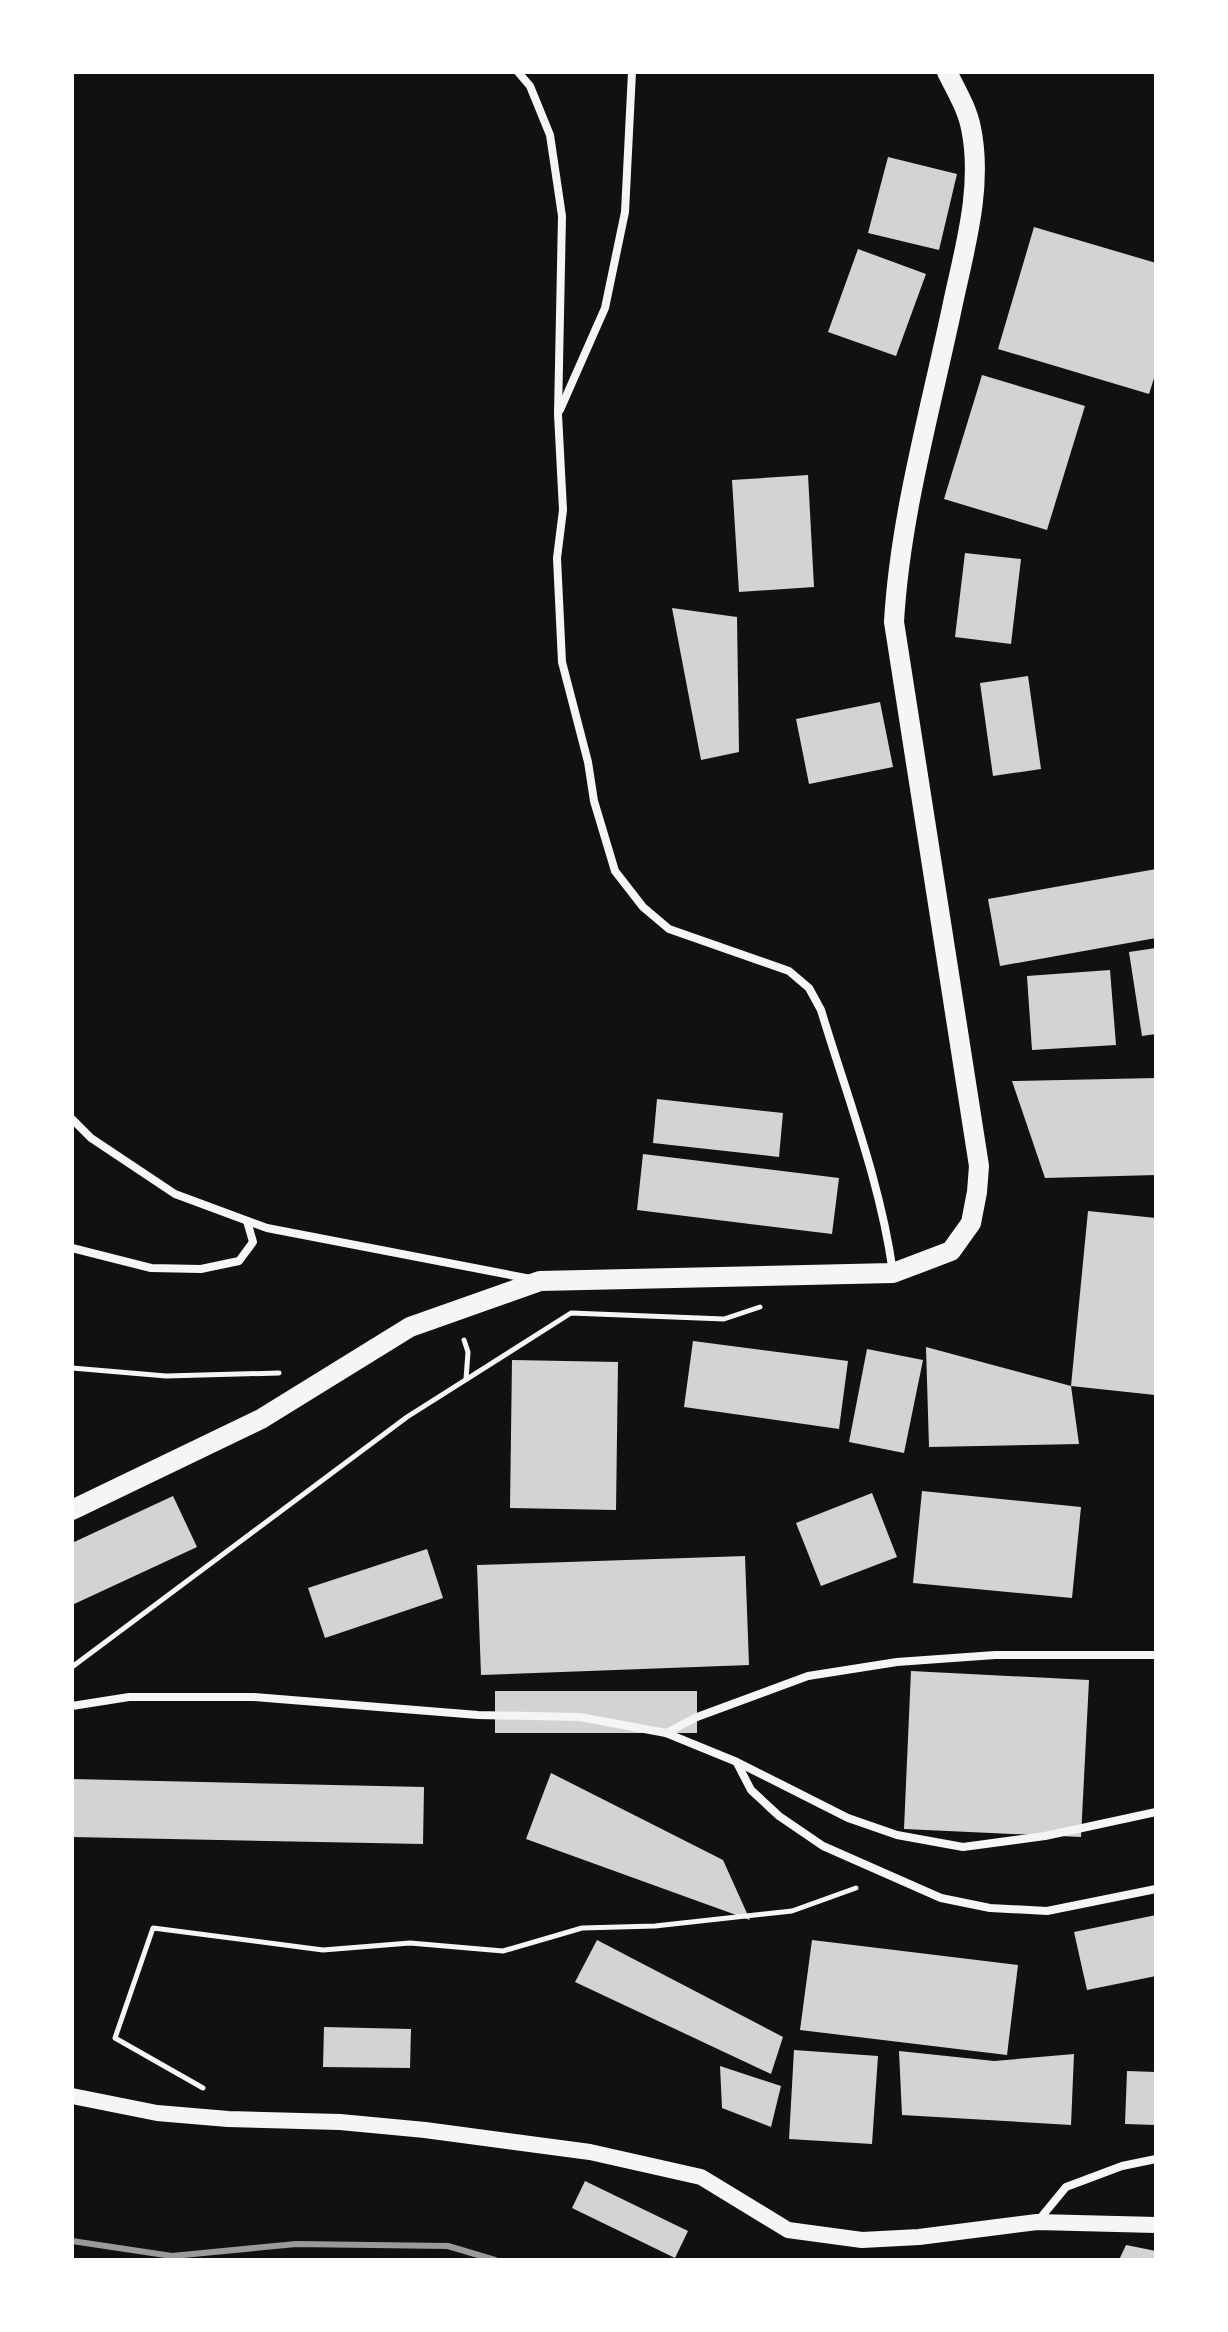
<svg xmlns="http://www.w3.org/2000/svg" width="1228" height="2332" font-family="Jost,sans-serif">
<style>
.building{fill:#d3d3d3}
.lines{fill:none;stroke-linecap:round;stroke-linejoin:round}
.path{stroke:#f5f5f5;stroke-width:5}
.minor{stroke:#f5f5f5;stroke-width:8}
.secondary{stroke:#f5f5f5;stroke-width:16}
.primary{stroke:#f5f5f5;stroke-width:20}
.rail{stroke:#9a9a9a;stroke-width:6}
</style>
<rect width="100%" height="100%" fill="#111"/>
<g class="building">
<polygon points="888,157 957,174 939,250 868,233"/>
<polygon points="1034,227 1156,263 1156,372 1149,394 998,349"/>
<polygon points="858,249 926,274 896,356 828,332"/>
<polygon points="982,375 1085,406 1047,530 944,499"/>
<polygon points="808,475 814,587 739,592 732,480"/>
<polygon points="965,553 1021,559 1011,644 955,637"/>
<polygon points="672,608 737,617 739,752 701,760"/>
<polygon points="1028,676 1041,769 993,776 980,683"/>
<polygon points="880,702 893,767 809,784 796,719"/>
<polygon points="1156,869 1156,938 1000,966 988,899"/>
<polygon points="1156,948 1156,1034 1142,1036 1129,952"/>
<polygon points="1110,970 1116,1045 1032,1050 1027,976"/>
<polygon points="1156,1078 1156,1175 1045,1178 1012,1081"/>
<polygon points="657,1099 783,1113 779,1157 653,1143"/>
<polygon points="643,1154 839,1178 832,1234 637,1210"/>
<polygon points="1088,1211 1156,1218 1155,1395 1071,1386"/>
<polygon points="693,1341 848,1361 839,1429 684,1407"/>
<polygon points="926,1347 1071,1386 1079,1444 929,1447"/>
<polygon points="867,1349 923,1360 904,1453 849,1442"/>
<polygon points="512,1360 618,1362 616,1510 510,1508"/>
<polygon points="922,1491 1081,1507 1072,1598 913,1583"/>
<polygon points="872,1493 897,1557 821,1586 796,1523"/>
<polygon points="173,1496 197,1547 72,1605 72,1543"/>
<polygon points="427,1549 443,1598 325,1638 308,1588"/>
<polygon points="745,1556 749,1665 481,1675 477,1565"/>
<polygon points="911,1671 1089,1680 1081,1837 904,1829"/>
<rect x="495" y="1691" width="202" height="42"/>
<polygon points="551,1773 723,1860 750,1920 526,1839"/>
<polygon points="72,1779 424,1787 423,1844 72,1837"/>
<polygon points="1156,1915 1156,1976 1087,1990 1074,1932"/>
<polygon points="597,1940 783,2037 771,2074 575,1982"/>
<polygon points="812,1940 1018,1965 1007,2055 800,2030"/>
<polygon points="324,2027 411,2029 410,2068 323,2067"/>
<polygon points="794,2050 878,2056 872,2144 789,2139"/>
<polygon points="899,2051 994,2061 1074,2054 1071,2125 902,2115"/>
<polygon points="720,2066 781,2086 771,2127 722,2108"/>
<polygon points="1127,2071 1156,2072 1156,2125 1125,2124"/>
<polygon points="585,2181 688,2231 675,2258 572,2208"/>
<polygon points="1126,2245 1156,2251 1156,2260 1119,2260"/>
</g>
<g class="lines">
<g class="path">
<polyline points="464,1340 468,1352 466,1379"/>
<polyline points="72,1368 166,1376 279,1373"/>
<polyline points="72,1667 407,1417 571,1313 724,1319 760,1307"/>
<polyline points="203,2088 115,2038 153,1928 323,1950 410,1943 503,1951 582,1928 655,1926 792,1911 856,1888"/>
</g>
<g class="minor">
<path d="M518,72L530,86L550,135L562,216L558,414L563,510L557,558L562,662L588,762L594,801L615,871L643,907L669,929L789,971L809,988L821,1010C847,1096 881,1184 893,1273"/>
<polyline points="560,410 605,308 625,212 632,72"/>
<polyline points="72,1119 91,1138 175,1194 267,1228 531,1279"/>
<polyline points="72,1248 151,1268 201,1269 239,1261 253,1242 247,1221"/>
<polyline points="72,1706 129,1697 254,1697 478,1715 580,1717 666,1733 737,1762 848,1818 897,1835 963,1847 1045,1836 1156,1812"/>
<polyline points="666,1733 697,1717 808,1676 897,1662 995,1655 1156,1655"/>
<polyline points="737,1763 751,1790 779,1816 823,1846 941,1898 990,1908 1047,1911 1156,1889"/>
<polyline points="1038,2221 1066,2187 1122,2166 1156,2159"/>
</g>
<polyline class="secondary" points="72,2096 157,2113 228,2119 340,2122 425,2130 590,2152 701,2177 788,2230 862,2240 919,2237 1037,2222 1156,2225"/>
<path class="primary" d="M72,1510L261,1419L410,1327L540,1281L893,1273L951,1251L971,1223L977,1192L979,1166L894,622C900,516 931,408 953,303C965,247 983,186 971,128C967,108 956,90 947,72"/>
<polyline class="rail" points="72,2241 172,2256 296,2244 448,2246 495,2260"/>
</g>
<rect width="1228" height="2332" fill="none" stroke="#ffffff" stroke-width="148"/>
</svg>
